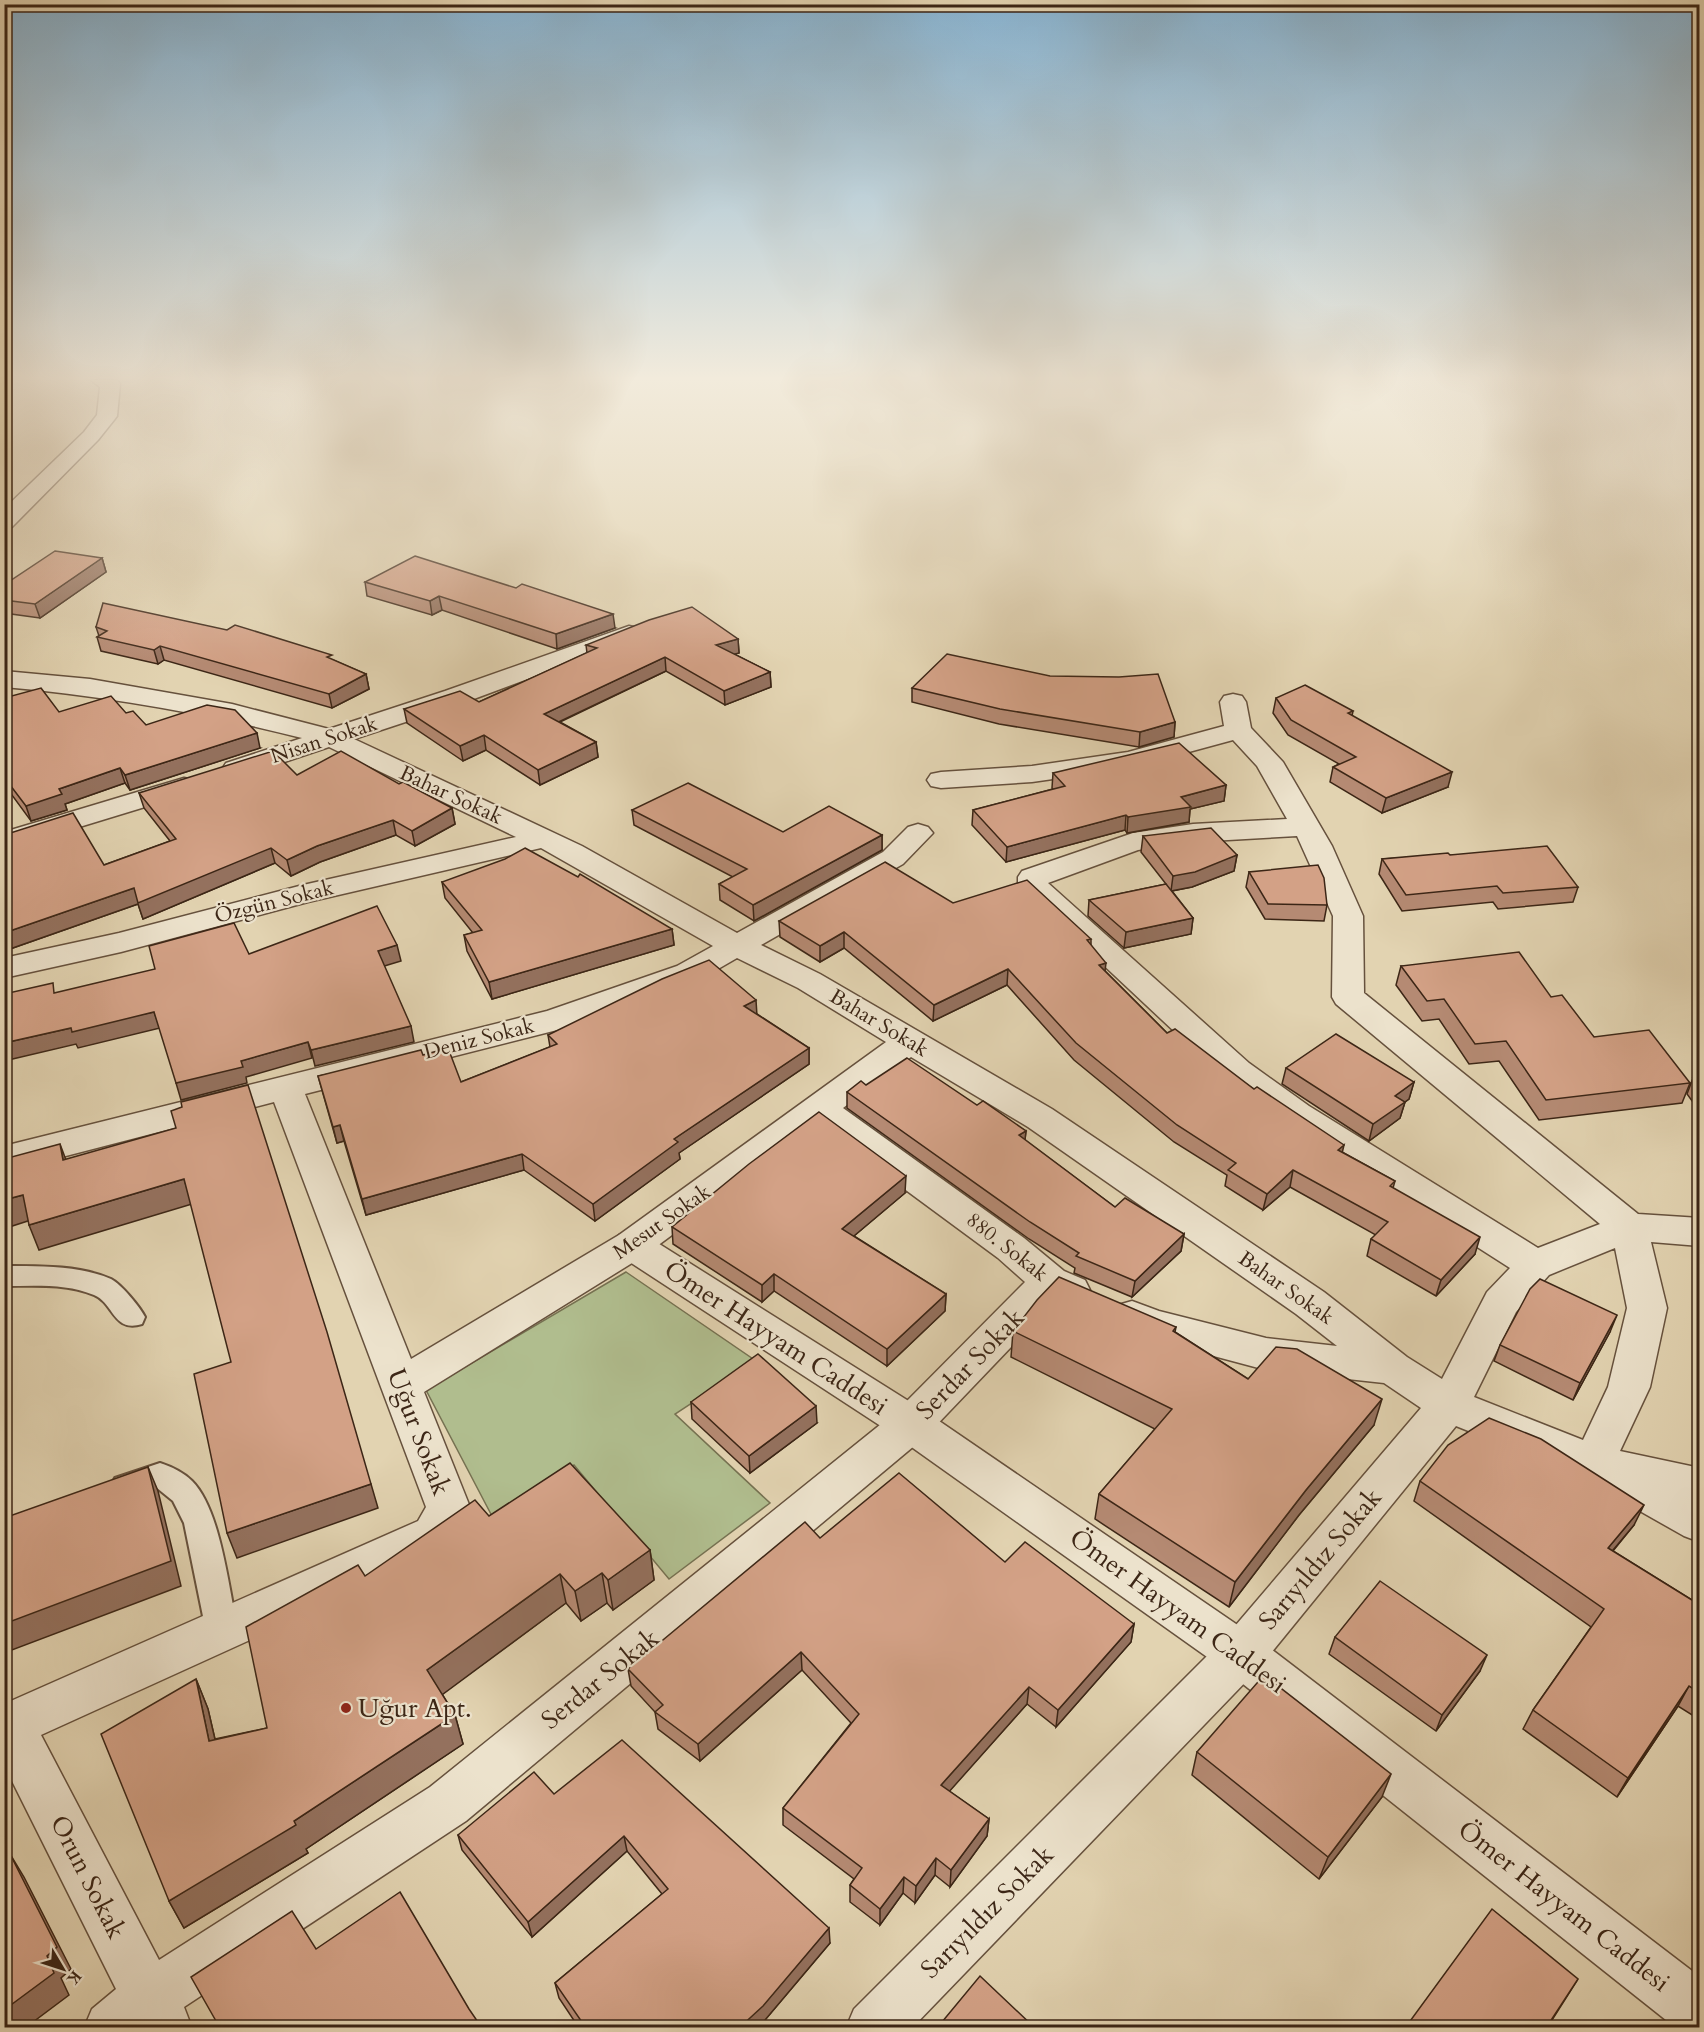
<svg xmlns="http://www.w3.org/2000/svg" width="1704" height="2032" font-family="Cardo,serif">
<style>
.green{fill:#b0bd8e;stroke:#767252;stroke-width:1.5}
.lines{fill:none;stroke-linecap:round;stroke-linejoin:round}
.service-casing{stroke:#66513d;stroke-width:4}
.minor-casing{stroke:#66513d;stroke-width:3}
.tertiary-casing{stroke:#66513d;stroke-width:3}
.service{fill:#ece2cc;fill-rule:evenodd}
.minor{fill:#ece2cc;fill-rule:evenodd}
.tertiary{fill:#ece2cc;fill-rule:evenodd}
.wall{fill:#b58a73;stroke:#3c2616;stroke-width:1.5}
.shaded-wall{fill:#94715e;stroke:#3c2616;stroke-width:1.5}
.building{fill:#d3a186;stroke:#3c2616;stroke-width:1.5}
.poi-dot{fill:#8f2418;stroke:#ece2cc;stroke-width:2}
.labels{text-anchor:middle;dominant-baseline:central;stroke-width:4.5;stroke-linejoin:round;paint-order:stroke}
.street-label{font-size:21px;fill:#3c2616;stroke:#ece2cc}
.near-street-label{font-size:26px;fill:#3c2616;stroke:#ece2cc}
.near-poi-label{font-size:26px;fill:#3c2616;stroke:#ece2cc;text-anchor:start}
</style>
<rect width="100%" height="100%" fill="#e2d3b1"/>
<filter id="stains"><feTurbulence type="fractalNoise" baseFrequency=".00333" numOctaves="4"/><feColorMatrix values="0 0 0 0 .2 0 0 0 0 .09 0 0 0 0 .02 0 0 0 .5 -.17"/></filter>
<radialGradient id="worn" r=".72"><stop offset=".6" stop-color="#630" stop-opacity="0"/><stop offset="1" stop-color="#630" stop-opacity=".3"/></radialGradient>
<polygon class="green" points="626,1272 756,1361 675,1414 770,1503 669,1579 574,1465 493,1518 426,1390"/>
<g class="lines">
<defs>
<g id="service">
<path d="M4,1266C38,1266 79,1265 111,1279C121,1284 140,1307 145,1317L142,1324C113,1333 114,1303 94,1295C66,1283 33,1286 4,1286Z"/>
<path d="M160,1463C172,1467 183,1472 192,1481C221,1510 229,1591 238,1631L233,1641L222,1645L211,1641L206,1631L184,1523L173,1501L157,1488L125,1499L115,1496L110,1487L115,1478Z"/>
</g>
<g id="minor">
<path d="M629,626L638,628L641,633L638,638L463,703L354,739L582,846L737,933L883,852L908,827L918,824L928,827L933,833L903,864L761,945L820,974L1052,1109L1324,1292L1407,1357L1442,1379L1487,1292L1510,1268L1285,1124L1225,1079L1018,885V877L1022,871L1133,833L1193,824L1287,819L1257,766L1233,740L1130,768L1032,782L941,788L931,786L927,780L931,774L941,772L1032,766L1128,752L1224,726L1220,702L1224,696L1233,694L1242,696L1246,702L1251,728L1283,762L1332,846L1363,916L1364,993L1638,1214L1700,1218V1246L1651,1242L1667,1308L1650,1387L1620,1451L1700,1468V1504L1593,1481L1456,1426L1258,1669L912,2028H846L854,2009L1224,1639L1421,1408L1384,1383L1266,1370L1150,1339L1118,1327L1112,1316L1118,1305L1132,1301L1159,1311L1266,1338L1337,1346L1296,1314L1028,1127L911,1057L843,1108L1024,1238L1064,1271L1085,1280L1090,1290L1085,1300L1071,1305L1056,1300L926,1436L466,1821L184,2007L192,2028H84L92,2009L116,1989L4,1765V1704L418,1521L426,1507L274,1102L4,1172V1146L547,1011L677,966L713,946L541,848L308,902L121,952L4,978V958L119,933L303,885L516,837L329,747L246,775L236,777L226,775L222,769L226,763L302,738C204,713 105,696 4,687V671L90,679L232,704L329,729L445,691ZM1297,836L1333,916L1332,997L1336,1004L1600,1224L1538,1248L1309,1106L1249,1063L1048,883L1138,850L1193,842ZM737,958L798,988L886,1042L619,1235L411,1359L305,1094L569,1027L699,980ZM819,1126L998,1258L1025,1282L896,1412L430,1787L159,1960L41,1735L450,1549L470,1507L424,1392L645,1255ZM1615,1248L1627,1308L1608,1387L1583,1440L1474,1397L1516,1312L1549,1275Z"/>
<polygon points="184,778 194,780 198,786 194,792 4,850 4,832"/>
</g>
<g id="tertiary">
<polygon points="91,380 117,380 120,384 117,416 114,420 98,440 12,527 4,529 4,509 84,432 97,415 100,387"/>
<polygon points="632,1231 645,1235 926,1412 1258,1639 1700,1977 1700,2028 1676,2028 1224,1669 896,1436 619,1255 613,1245 619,1235"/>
<polygon points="1593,1445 1608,1450 1700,1501 1700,1542 1684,1536 1578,1476 1572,1463 1578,1450"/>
</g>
</defs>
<use href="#service" class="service-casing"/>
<use href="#minor" class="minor-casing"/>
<use href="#tertiary" class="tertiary-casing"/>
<use href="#service" class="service"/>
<use href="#minor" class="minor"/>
<use href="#tertiary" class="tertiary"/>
</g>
<g class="wall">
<polygon points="102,558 106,572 40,618 4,613 4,585"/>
<polygon points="365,582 615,628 557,649 442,610 432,615 367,596"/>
<polygon points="96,627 333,660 366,674 369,689 332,708 164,660 158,664 101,651 97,637 99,636"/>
<polygon points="738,639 739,653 734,654 770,672 771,687 725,705 666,671 560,722 596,742 598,757 540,785 486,750 463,761 407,723 404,709 479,702 587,653 586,645"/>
<polygon points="912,688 1175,722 1174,737 1139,747 999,724 912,702"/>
<polygon points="4,698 59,712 126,713 146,725 260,748 130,790 125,783 65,804 67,810 31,821 6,787 4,782 4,771 6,770 4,769"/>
<polygon points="1276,698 1353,711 1352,716 1448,787 1382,813 1330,782 1333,767 1339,764 1288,735 1273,713"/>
<polygon points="1053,773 1226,785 1224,801 1190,809 1189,822 1127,833 1125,830 1006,862 972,825 973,810 1053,789 1052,788"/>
<polygon points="297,775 399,784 452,808 455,824 415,846 396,835 320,862 291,876 275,863 143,919 138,904 7,950 4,945 4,835 104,865 170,841 144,808 139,793"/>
<polygon points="632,810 783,832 882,835 882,850 754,921 720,900 719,884 733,877 634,825"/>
<polygon points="1143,836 1237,855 1234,871 1192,887 1172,891 1193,918 1191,934 1124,948 1088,916 1089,900 1166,884 1141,852"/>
<polygon points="1450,855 1578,887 1573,902 1498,909 1493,902 1402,911 1379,874 1382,859"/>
<polygon points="1249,872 1327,905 1324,921 1265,919 1246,887"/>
<polygon points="442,882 672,929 674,945 492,999 467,951 464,935 473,933 445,898"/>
<polygon points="953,903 1091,939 1091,945 1105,971 1167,1033 1254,1089 1342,1152 1395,1181 1393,1188 1475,1254 1436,1296 1367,1256 1371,1239 1376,1235 1290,1187 1263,1210 1225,1186 1227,1175 1174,1142 1074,1060 1007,985 933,1021 844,948 820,962 780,937 779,921"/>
<polygon points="1401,966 1551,997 1594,1037 1690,1083 1682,1103 1539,1120 1499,1061 1469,1064 1439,1019 1422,1021 1396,985"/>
<polygon points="757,1014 809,1048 809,1064 679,1153 680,1159 595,1221 524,1170 366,1215 344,1141 337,1143 318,1076 423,1055 461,1082 550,1047 548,1035"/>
<polygon points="1286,1068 1414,1082 1409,1099 1405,1102 1400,1118 1369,1141 1282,1084"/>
<polygon points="1700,1077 1700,1112 1687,1094 1693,1078"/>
<polygon points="866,1085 977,1105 1026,1131 1025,1140 1115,1207 1184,1234 1181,1251 1132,1297 1074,1273 1075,1268 1029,1239 847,1108 847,1092"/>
<polygon points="905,1193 854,1236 946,1294 945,1311 887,1366 774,1291 762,1302 673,1244 672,1227"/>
<polygon points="1176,1327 1175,1332 1248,1379 1374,1425 1299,1515 1229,1607 1095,1519 1099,1494 1155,1429 1011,1357 1013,1331"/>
<polygon points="1610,1332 1573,1400 1494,1361 1500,1345"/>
<polygon points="691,1402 817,1423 750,1473 692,1419"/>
<polygon points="1420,1481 1634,1525 1613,1551 1700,1605 1700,1720 1678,1706 1617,1797 1523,1729 1533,1710 1591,1627 1414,1501"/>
<polygon points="489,1516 650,1550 654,1580 613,1610 607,1603 581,1621 566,1603 442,1694 455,1715 463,1744 306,1849 308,1853 184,1928 169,1901 196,1679 208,1709 215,1739 267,1728 365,1576"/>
<polygon points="820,1538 1005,1562 1134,1624 1131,1642 1056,1727 1027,1704 949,1791 989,1819 987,1836 950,1887 935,1875 915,1903 903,1893 880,1925 850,1902 850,1885 854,1879 783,1825 783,1808 851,1723 802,1670 700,1761 658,1729 655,1712 631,1686 628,1669"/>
<polygon points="1335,1637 1480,1671 1436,1731 1329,1654"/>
<polygon points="1197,1752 1382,1797 1319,1879 1192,1775"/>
<polygon points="554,1794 830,1943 765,2020 756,2028 579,2028 559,1998 555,1983 662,1894 627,1851 532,1937 462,1850 458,1835"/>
</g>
<g class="shaded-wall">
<polygon points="102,558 106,572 40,618 35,604"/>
<polygon points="439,596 442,610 432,615 430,601"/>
<polygon points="613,614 615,628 557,649 556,634"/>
<polygon points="738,639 739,653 717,659 716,645"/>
<polygon points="160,646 164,660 158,664 154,650"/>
<polygon points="665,657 666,671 546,728 544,714"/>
<polygon points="770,672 771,687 725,705 724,691"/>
<polygon points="366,674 369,689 332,708 329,694"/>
<polygon points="1175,722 1174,737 1139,747 1140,732"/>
<polygon points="257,733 260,748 130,790 125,775"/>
<polygon points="484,735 486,750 463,761 460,746"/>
<polygon points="596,742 598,757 540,785 538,770"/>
<polygon points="120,768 125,783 65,804 67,810 31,821 26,806 59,789"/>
<polygon points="1452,772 1448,787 1382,813 1386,798"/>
<polygon points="1226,785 1224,801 1190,809 1189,822 1127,833 1128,817 1181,797"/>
<polygon points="452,808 455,824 415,846 412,831"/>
<polygon points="1126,815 1125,830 1006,862 1007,847"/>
<polygon points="393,820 396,835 320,862 291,876 287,860 317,846"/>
<polygon points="882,835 882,850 754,921 753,905"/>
<polygon points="271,848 275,863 143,919 138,904 7,950 4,944 4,933 134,888"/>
<polygon points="1237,855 1234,871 1192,887 1171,891 1173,876"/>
<polygon points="1193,918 1191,934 1124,948 1126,932"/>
<polygon points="672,929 674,945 492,999 489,982"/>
<polygon points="844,932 844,948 820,962 820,946"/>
<polygon points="397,945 401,961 381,967 378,951"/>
<polygon points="1106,963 1104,979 1099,965"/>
<polygon points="1008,969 1007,985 933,1021 934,1005"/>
<polygon points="756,1000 757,1016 744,1006"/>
<polygon points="154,1012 160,1028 78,1048 76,1044 4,1061 4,1043 71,1028"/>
<polygon points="411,1026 414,1042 315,1066 311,1050"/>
<polygon points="308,1042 312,1058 246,1077 247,1083 181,1100 176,1083 241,1061"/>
<polygon points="809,1048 809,1064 679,1153 680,1159 595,1221 593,1204 674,1139"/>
<polygon points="1414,1082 1409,1099 1405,1102 1400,1118 1369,1141 1373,1124 1395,1096"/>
<polygon points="340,1125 344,1141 337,1143 333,1127"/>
<polygon points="1026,1131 1024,1148 1019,1135"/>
<polygon points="60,1144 69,1168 63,1160"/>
<polygon points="1344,1145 1340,1162 1338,1150"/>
<polygon points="522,1154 524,1170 366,1215 362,1199"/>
<polygon points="1293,1170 1290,1187 1263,1210 1267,1194"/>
<polygon points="906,1176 905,1193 842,1246 842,1229"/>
<polygon points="184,1179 192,1204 39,1250 29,1225"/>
<polygon points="23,1195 34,1219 6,1228 4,1225 4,1200"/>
<polygon points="1184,1234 1181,1251 1132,1297 1135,1281"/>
<polygon points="1480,1237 1475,1254 1436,1296 1441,1280"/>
<polygon points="774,1274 774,1291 762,1302 762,1285"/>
<polygon points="946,1294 945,1311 887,1366 887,1349"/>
<polygon points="1617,1315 1610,1332 1573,1400 1580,1383"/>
<polygon points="1382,1399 1374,1425 1299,1515 1229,1607 1235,1582 1306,1490"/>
<polygon points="816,1406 817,1423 750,1473 749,1456"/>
<polygon points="148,1467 158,1491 181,1586 4,1653 4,1624"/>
<polygon points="371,1484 378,1508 237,1558 227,1533"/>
<polygon points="1644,1505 1634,1525 1598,1568 1608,1548"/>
<polygon points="650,1550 654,1580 613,1610 608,1580"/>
<polygon points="602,1573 607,1603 581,1621 575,1591"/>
<polygon points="560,1574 566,1603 435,1700 427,1670"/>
<polygon points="1134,1624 1131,1642 1056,1727 1058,1710"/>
<polygon points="801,1652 802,1670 700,1761 698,1744"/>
<polygon points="1487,1655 1480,1671 1436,1731 1442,1715"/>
<polygon points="196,1679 208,1709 222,1770 209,1741"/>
<polygon points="1689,1686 1678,1706 1617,1797 1628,1778"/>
<polygon points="1029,1687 1027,1704 940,1802 941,1785"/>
<polygon points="455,1715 463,1744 306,1849 308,1853 184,1928 169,1901 294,1821"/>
<polygon points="1391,1774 1382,1797 1319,1879 1328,1857"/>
<polygon points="989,1819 987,1836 950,1887 951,1870"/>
<polygon points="624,1836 627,1851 532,1937 528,1922"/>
<polygon points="10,1854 24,1877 71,1969 61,1978 69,1995 25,2028 4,2028 4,2010 47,1956"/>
<polygon points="936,1858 935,1875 915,1903 916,1886"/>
<polygon points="904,1877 903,1893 880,1925 880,1909"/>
<polygon points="829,1928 830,1943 765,2020 756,2028 739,2028"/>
<polygon points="1578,1979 1547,2028 1546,2028"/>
</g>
<g class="building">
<polygon points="55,551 102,558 35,604 4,600 4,585"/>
<polygon points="415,556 516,588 522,584 613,614 556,634 439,596 430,601 365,582"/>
<polygon points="103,603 227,630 235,625 332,655 327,657 366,674 329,694 160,646 154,650 97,637 107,631 96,627"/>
<polygon points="692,607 738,639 716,645 770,672 724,691 665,657 544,714 596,742 538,770 484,735 460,746 404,709 460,691 479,702 597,648 586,645 649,620"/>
<polygon points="947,654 1050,676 1119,677 1158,674 1175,722 1140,732 1000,709 912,688"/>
<polygon points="1305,685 1353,711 1348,713 1452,772 1386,798 1333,767 1356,757 1291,720 1276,698"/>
<polygon points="41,688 59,712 111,696 126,713 133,711 146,725 207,705 235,710 257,733 125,775 120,768 59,789 62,794 26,806 4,777 4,771 9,769 4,762 4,698"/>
<polygon points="1179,743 1226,785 1181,797 1191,807 1128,817 1126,815 1007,847 973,810 1065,786 1053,773"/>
<polygon points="273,751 297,775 341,751 399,784 403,782 452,808 412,831 393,820 317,846 287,860 271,848 138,903 134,888 4,933 4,835 73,813 104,865 176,839 139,793"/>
<polygon points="688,783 783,832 829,806 882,835 753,905 719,884 747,869 632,810"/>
<polygon points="1211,828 1237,855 1195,872 1173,876 1143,836"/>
<polygon points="1547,846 1578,887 1503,893 1497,886 1406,895 1382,859 1448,853 1450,855"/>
<polygon points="525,848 578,877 580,874 672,929 489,982 464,935 482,930 442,882 505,859"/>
<polygon points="885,862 953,903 1027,880 1091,939 1087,940 1106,963 1099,965 1167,1033 1175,1029 1254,1089 1257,1087 1344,1145 1338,1150 1395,1181 1390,1186 1480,1237 1441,1280 1371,1239 1388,1222 1293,1170 1267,1194 1228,1170 1236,1163 1177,1125 1076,1043 1008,969 934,1005 844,932 820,946 779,921"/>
<polygon points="1318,865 1324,878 1327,905 1268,904 1249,872"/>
<polygon points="1166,884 1193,918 1126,932 1089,900"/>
<polygon points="377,906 397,945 378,951 411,1026 311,1050 308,1042 241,1061 243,1067 176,1083 154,1012 72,1032 71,1028 4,1043 4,994 53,983 54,993 155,969 149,946 234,923 249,954"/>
<polygon points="1519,952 1551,997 1562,995 1594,1037 1649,1030 1690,1083 1546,1100 1506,1041 1475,1044 1444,999 1427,1001 1401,966"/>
<polygon points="709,960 756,1000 744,1006 809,1048 674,1139 678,1142 593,1204 522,1154 362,1199 340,1125 333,1127 318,1076 421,1050 423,1055 448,1048 461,1082 557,1044 548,1035 662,979"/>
<polygon points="1336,1034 1414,1082 1395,1096 1405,1102 1373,1124 1286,1068"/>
<polygon points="907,1058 977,1105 983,1101 1026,1131 1019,1135 1115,1207 1125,1198 1184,1234 1135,1281 1076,1256 1079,1253 1030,1222 847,1092 861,1081 866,1085"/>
<polygon points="1700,1077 1700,1086 1693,1078"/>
<polygon points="248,1085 327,1332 371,1484 227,1533 194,1374 231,1362 184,1179 29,1225 23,1195 4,1200 4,1159 60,1144 63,1160 176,1128 171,1111 182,1107 181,1102"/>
<polygon points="819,1112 906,1176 842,1229 946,1294 887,1349 774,1274 762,1285 672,1227 749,1164"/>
<polygon points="1059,1277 1176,1327 1173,1331 1248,1379 1276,1347 1297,1349 1382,1399 1306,1490 1235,1582 1099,1494 1172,1409 1013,1331 1037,1300"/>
<polygon points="1540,1279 1617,1315 1580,1383 1500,1345 1530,1289"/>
<polygon points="758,1354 816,1406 749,1456 691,1402"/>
<polygon points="1489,1418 1541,1439 1644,1505 1608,1548 1700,1605 1700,1693 1689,1686 1628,1778 1533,1710 1604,1609 1420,1481 1448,1445"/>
<polygon points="570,1463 650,1550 608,1580 602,1573 575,1591 560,1574 427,1670 455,1715 294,1821 296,1825 169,1901 101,1734 196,1679 209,1741 267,1728 246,1627 358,1565 365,1576 475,1500 489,1516"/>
<polygon points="148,1467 171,1561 4,1624 4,1518"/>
<polygon points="899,1473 1005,1562 1025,1542 1134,1624 1058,1710 1029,1687 941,1785 989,1819 951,1870 936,1858 916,1886 904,1877 880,1909 850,1885 862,1868 783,1808 859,1714 801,1652 698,1744 655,1712 663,1705 628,1669 805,1522 820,1538"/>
<polygon points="1380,1581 1487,1655 1442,1715 1335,1637"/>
<polygon points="1264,1675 1391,1774 1328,1857 1197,1752"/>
<polygon points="622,1740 829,1928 763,2006 739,2028 586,2028 555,1983 668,1889 624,1836 528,1922 458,1835 534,1772 554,1794"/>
<polygon points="10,1854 57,1947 47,1956 54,1973 4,2010 4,1857"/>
<polygon points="400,1892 469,2009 482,2028 220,2028 191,1977 292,1911 316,1949"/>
<polygon points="1492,1909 1578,1979 1546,2028 1405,2028"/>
<polygon points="980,1976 1035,2028 937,2028"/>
</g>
<linearGradient id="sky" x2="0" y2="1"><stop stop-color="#88b5d4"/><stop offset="0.57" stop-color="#f2ebdc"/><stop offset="1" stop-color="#f2ebdc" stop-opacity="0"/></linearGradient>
<rect width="1704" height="664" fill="url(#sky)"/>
<circle class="poi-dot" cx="346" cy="1708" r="6"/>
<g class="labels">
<g class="street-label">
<text transform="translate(324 740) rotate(-18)">Nisan Sokak</text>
<text transform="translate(451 795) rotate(25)">Bahar Sokak</text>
<text transform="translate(274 902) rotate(-14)">Özgün Sokak</text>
<text transform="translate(879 1023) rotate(31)">Bahar Sokak</text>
<text transform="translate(479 1039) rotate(-14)">Deniz Sokak</text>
<text transform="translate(662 1222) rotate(-35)">Mesut Sokak</text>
<text transform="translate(1007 1247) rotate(38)">880. Sokak</text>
<text transform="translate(1286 1288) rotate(35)">Bahar Sokak</text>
</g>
<g class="near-street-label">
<text transform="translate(776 1338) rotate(33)">Ömer Hayyam Caddesi</text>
<text transform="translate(970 1364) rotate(-46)">Serdar Sokak</text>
<text transform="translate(419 1432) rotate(69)">Uğur Sokak</text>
<text transform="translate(1320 1559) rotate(-50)">Sarıyıldız Sokak</text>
<text transform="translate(1178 1611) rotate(36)">Ömer Hayyam Caddesi</text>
<text transform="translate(600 1679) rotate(-39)">Serdar Sokak</text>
<text transform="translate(88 1877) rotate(63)">Orun Sokak</text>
<text transform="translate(1564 1906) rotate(38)">Ömer Hayyam Caddesi</text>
<text transform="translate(987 1912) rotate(-45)">Sarıyıldız Sokak</text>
</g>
<g class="near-poi-label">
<text x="358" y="1708">Uğur Apt.</text>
</g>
</g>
<rect width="1704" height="2032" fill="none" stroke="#e2d3b1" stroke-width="24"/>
<rect x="6" y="6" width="1692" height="2020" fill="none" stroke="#3c2616" stroke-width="3"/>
<rect x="12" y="12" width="1680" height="2008" fill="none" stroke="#3c2616" stroke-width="1.5"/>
<g transform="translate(63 1969) rotate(129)" stroke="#ece2cc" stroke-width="4.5" paint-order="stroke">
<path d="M0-4.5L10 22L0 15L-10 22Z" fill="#3c2616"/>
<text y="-9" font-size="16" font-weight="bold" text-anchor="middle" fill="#3c2616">K</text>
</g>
<rect width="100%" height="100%" filter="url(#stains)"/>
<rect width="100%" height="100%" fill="url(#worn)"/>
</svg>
